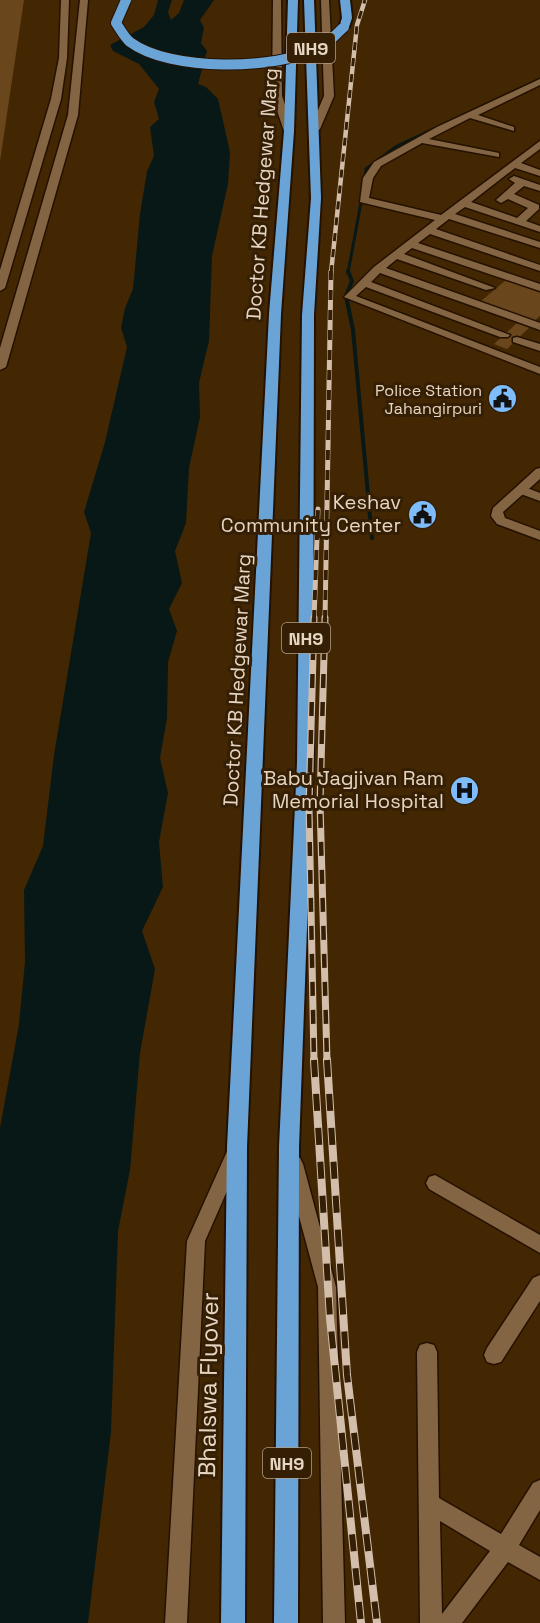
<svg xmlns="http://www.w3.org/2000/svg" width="540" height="1623" font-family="'Space Grotesk',sans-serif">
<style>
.green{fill:#69461b}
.water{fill:#081816}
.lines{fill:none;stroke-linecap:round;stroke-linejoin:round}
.stream-far1{stroke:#081816;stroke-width:3}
.stream{stroke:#081816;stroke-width:4}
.minor-casing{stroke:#251100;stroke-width:3}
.tertiary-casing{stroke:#251100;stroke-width:3}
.secondary-casing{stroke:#251100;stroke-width:3}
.trunk-casing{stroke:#251100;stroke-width:4}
.minor{fill:#846543;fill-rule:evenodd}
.tertiary{fill:#846543;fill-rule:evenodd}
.secondary{fill:#846543;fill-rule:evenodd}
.trunk{fill:#6aa4d6;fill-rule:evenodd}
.rail-far3-casing{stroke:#d2beaa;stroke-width:4.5}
.rail-far2-casing{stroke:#d2beaa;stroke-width:5}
.rail-far1-casing{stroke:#d2beaa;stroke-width:7}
.rail-casing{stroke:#d2beaa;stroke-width:8}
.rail-far3{stroke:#341f05;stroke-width:3;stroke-dasharray:8;stroke-linecap:butt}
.rail-far2{stroke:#341f05;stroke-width:4;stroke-dasharray:10;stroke-linecap:butt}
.rail-far1{stroke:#341f05;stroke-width:4.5;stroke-dasharray:14;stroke-linecap:butt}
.rail{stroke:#341f05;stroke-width:6;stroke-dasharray:17;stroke-linecap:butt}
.trunk-bridge-casing{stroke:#251100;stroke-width:12;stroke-linecap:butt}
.trunk-bridge{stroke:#6aa4d6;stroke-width:10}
.labels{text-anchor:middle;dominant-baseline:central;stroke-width:6;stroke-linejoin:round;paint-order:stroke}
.far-poi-label{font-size:16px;fill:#e7d5c3;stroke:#341f05;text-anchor:end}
.shield{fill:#341f05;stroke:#b19e8a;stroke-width:1.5}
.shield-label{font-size:18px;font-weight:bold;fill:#e7d5c3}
.street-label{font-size:20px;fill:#e7d5c3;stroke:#341f05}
.poi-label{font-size:20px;fill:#e7d5c3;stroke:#341f05;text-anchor:end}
.near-street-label{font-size:24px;fill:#e7d5c3;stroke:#341f05}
</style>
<rect width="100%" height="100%" fill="#432703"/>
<g class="green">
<polygon points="0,0 24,0 0,161"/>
<polygon points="507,279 540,291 540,316 534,321 480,302"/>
<polygon points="518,322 531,326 507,349 494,344"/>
</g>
<polygon class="water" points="158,0 172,0 168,12 171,20 179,13 184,0 214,0 200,20 204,28 201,43 207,51 198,84 206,87 218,99 230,152 228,184 212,256 209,341 199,383 200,417 189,468 186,523 175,551 182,583 169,609 177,631 168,662 167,718 160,758 168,793 159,842 163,887 142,931 155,969 140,1053 130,1170 118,1231 111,1432 88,1623 0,1623 0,1128 19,1024 25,962 24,890 43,846 54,755 91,533 84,512 105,442 127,347 121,328 125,308 133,289 140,214 147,171 154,156 150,127 159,119 154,102 159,89 139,64 113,51 110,45 144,27 154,15"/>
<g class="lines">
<g class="stream-far1">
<polyline points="365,180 366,169 397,146 540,79"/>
<polyline points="348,273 362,197"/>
</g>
<polyline class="stream" points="348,271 352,281 346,296 353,330 372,538"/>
<defs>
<g id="minor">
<polygon points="540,79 540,85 478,115 514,127 514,131 470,118 429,139 499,153 499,157 422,143 381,166 373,178 369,198 441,215 540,141 540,149 521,163 540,170 540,176 515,168 471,202 517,218 528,208 508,199 501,203 496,200 515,183 509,179 514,176 540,185 540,191 524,186 514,194 539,205 539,209 526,221 540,226 540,232 465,207 455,214 540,242 540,248 449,219 436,229 540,265 540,271 430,234 418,243 540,284 540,291 412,248 404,254 495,288 486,290 397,259 386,268 540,323 540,330 380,273 371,282 510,335 508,337 500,337 366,287 356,296 540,367 540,374 344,297 374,267 435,220 360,202 363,178 374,162 437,127"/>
<polygon points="517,337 540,344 540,351 513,342 513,338"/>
<polygon points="522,486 540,493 540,501 518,493 518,487"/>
<polygon points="435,1175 540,1235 540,1253 429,1189 426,1183 429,1177"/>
<polygon points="540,1275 540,1301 501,1362 494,1364 487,1362 484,1355 487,1348 533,1278"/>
<path d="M427,1343L434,1345L437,1352L439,1498L501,1534L533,1483L540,1480V1510L519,1545L540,1557V1580L508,1562L462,1623H420L417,1352L420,1345ZM440,1521L490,1551L442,1614Z"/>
</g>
<g id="tertiary">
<polygon points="273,0 281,0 282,96 294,131 289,134 284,131 272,96"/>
<polygon points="321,0 329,0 334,96 320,129 315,132 310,129 324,96"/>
<polygon points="540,468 540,479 503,512 505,518 540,531 540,540 497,524 491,516 493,508 536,469"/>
<polygon points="235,1144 241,1147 244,1152 205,1241 187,1623 165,1623 187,1241 229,1147"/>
<polygon points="294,1156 300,1158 303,1164 336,1287 345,1623 323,1623 318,1287 285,1164 288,1158"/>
</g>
<g id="secondary">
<polygon points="61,0 69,0 67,58 61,99 5,288 0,291 0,270 51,99 59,58"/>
<polygon points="80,0 88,0 78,115 6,367 0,370 0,348 68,115"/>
</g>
<g id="trunk">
<polygon points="288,0 298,0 294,131 281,314 247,1147 245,1623 221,1623 227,1147 269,314 284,131"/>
<polygon points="304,0 314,0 321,198 314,315 313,763 299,1147 298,1623 274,1623 279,1147 297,763 302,315 311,198"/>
<polygon points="340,0 350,0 352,18 349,27 344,30 339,27 342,18"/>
</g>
</defs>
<use href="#minor" class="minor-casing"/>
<use href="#tertiary" class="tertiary-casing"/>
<use href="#secondary" class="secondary-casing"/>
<use href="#trunk" class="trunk-casing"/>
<use href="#minor" class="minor"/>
<use href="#tertiary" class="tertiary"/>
<use href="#secondary" class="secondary"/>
<use href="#trunk" class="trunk"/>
<defs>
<polyline id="rail-far3" points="331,273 357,25 365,0"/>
<g id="rail-far2">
<polyline points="314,620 318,509"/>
<polyline points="325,620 331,271"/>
</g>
<g id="rail-far1">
<polyline points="314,618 309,806 314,1061"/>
<polyline points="325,618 320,803 327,1061"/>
</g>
<g id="rail">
<polyline points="314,1060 330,1318 361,1623"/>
<polyline points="327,1060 347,1375 377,1623"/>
</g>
</defs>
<use href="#rail-far3" class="rail-far3-casing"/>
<use href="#rail-far2" class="rail-far2-casing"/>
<use href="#rail-far1" class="rail-far1-casing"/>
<use href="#rail" class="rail-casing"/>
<use href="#rail-far3" class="rail-far3"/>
<use href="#rail-far2" class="rail-far2"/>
<use href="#rail-far1" class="rail-far1"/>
<use href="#rail" class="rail"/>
<defs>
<path id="trunk-bridge" d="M126,0L116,23C120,29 125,38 130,42C170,72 276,70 319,48C328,44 336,34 344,27"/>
</defs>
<use href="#trunk-bridge" class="trunk-bridge-casing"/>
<use href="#trunk-bridge" class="trunk-bridge"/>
</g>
<defs>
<symbol id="civic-disc" viewBox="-11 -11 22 22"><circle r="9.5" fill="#7ebdf9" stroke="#341f05"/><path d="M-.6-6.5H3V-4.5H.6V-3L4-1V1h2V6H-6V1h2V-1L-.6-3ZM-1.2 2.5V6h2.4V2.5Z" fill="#111"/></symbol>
<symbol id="hospital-disc" viewBox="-11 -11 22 22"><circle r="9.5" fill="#7ebdf9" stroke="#341f05"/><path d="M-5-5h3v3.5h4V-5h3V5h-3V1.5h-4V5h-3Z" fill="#111"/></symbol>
</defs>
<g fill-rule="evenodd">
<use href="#civic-disc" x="486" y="382" width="33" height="33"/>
<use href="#civic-disc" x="406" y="498" width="33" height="33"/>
<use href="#hospital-disc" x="448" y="774" width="33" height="33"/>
</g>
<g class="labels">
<g class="far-poi-label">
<text x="482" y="390">Police Station<tspan x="482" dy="18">Jahangirpuri</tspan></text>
</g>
<g class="shield">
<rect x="287" y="33" width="48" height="30" rx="4.5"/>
<rect x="282" y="623" width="48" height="30" rx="4.5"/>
<rect x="263" y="1448" width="48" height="30" rx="4.5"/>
</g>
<g class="shield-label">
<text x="311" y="48">NH9</text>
<text x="306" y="638">NH9</text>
<text x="287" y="1463">NH9</text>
</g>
<g class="street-label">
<text transform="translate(262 194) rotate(-86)">Doctor KB Hedgewar Marg</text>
<text transform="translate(237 680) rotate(-87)">Doctor KB Hedgewar Marg</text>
</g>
<g class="poi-label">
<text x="401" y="502">Keshav<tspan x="401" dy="23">Community Center</tspan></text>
<text x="444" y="778">Babu Jagjivan Ram<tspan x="444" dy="23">Memorial Hospital</tspan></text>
</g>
<g class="near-street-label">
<text transform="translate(208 1385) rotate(-89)">Bhalswa Flyover</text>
</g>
</g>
</svg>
